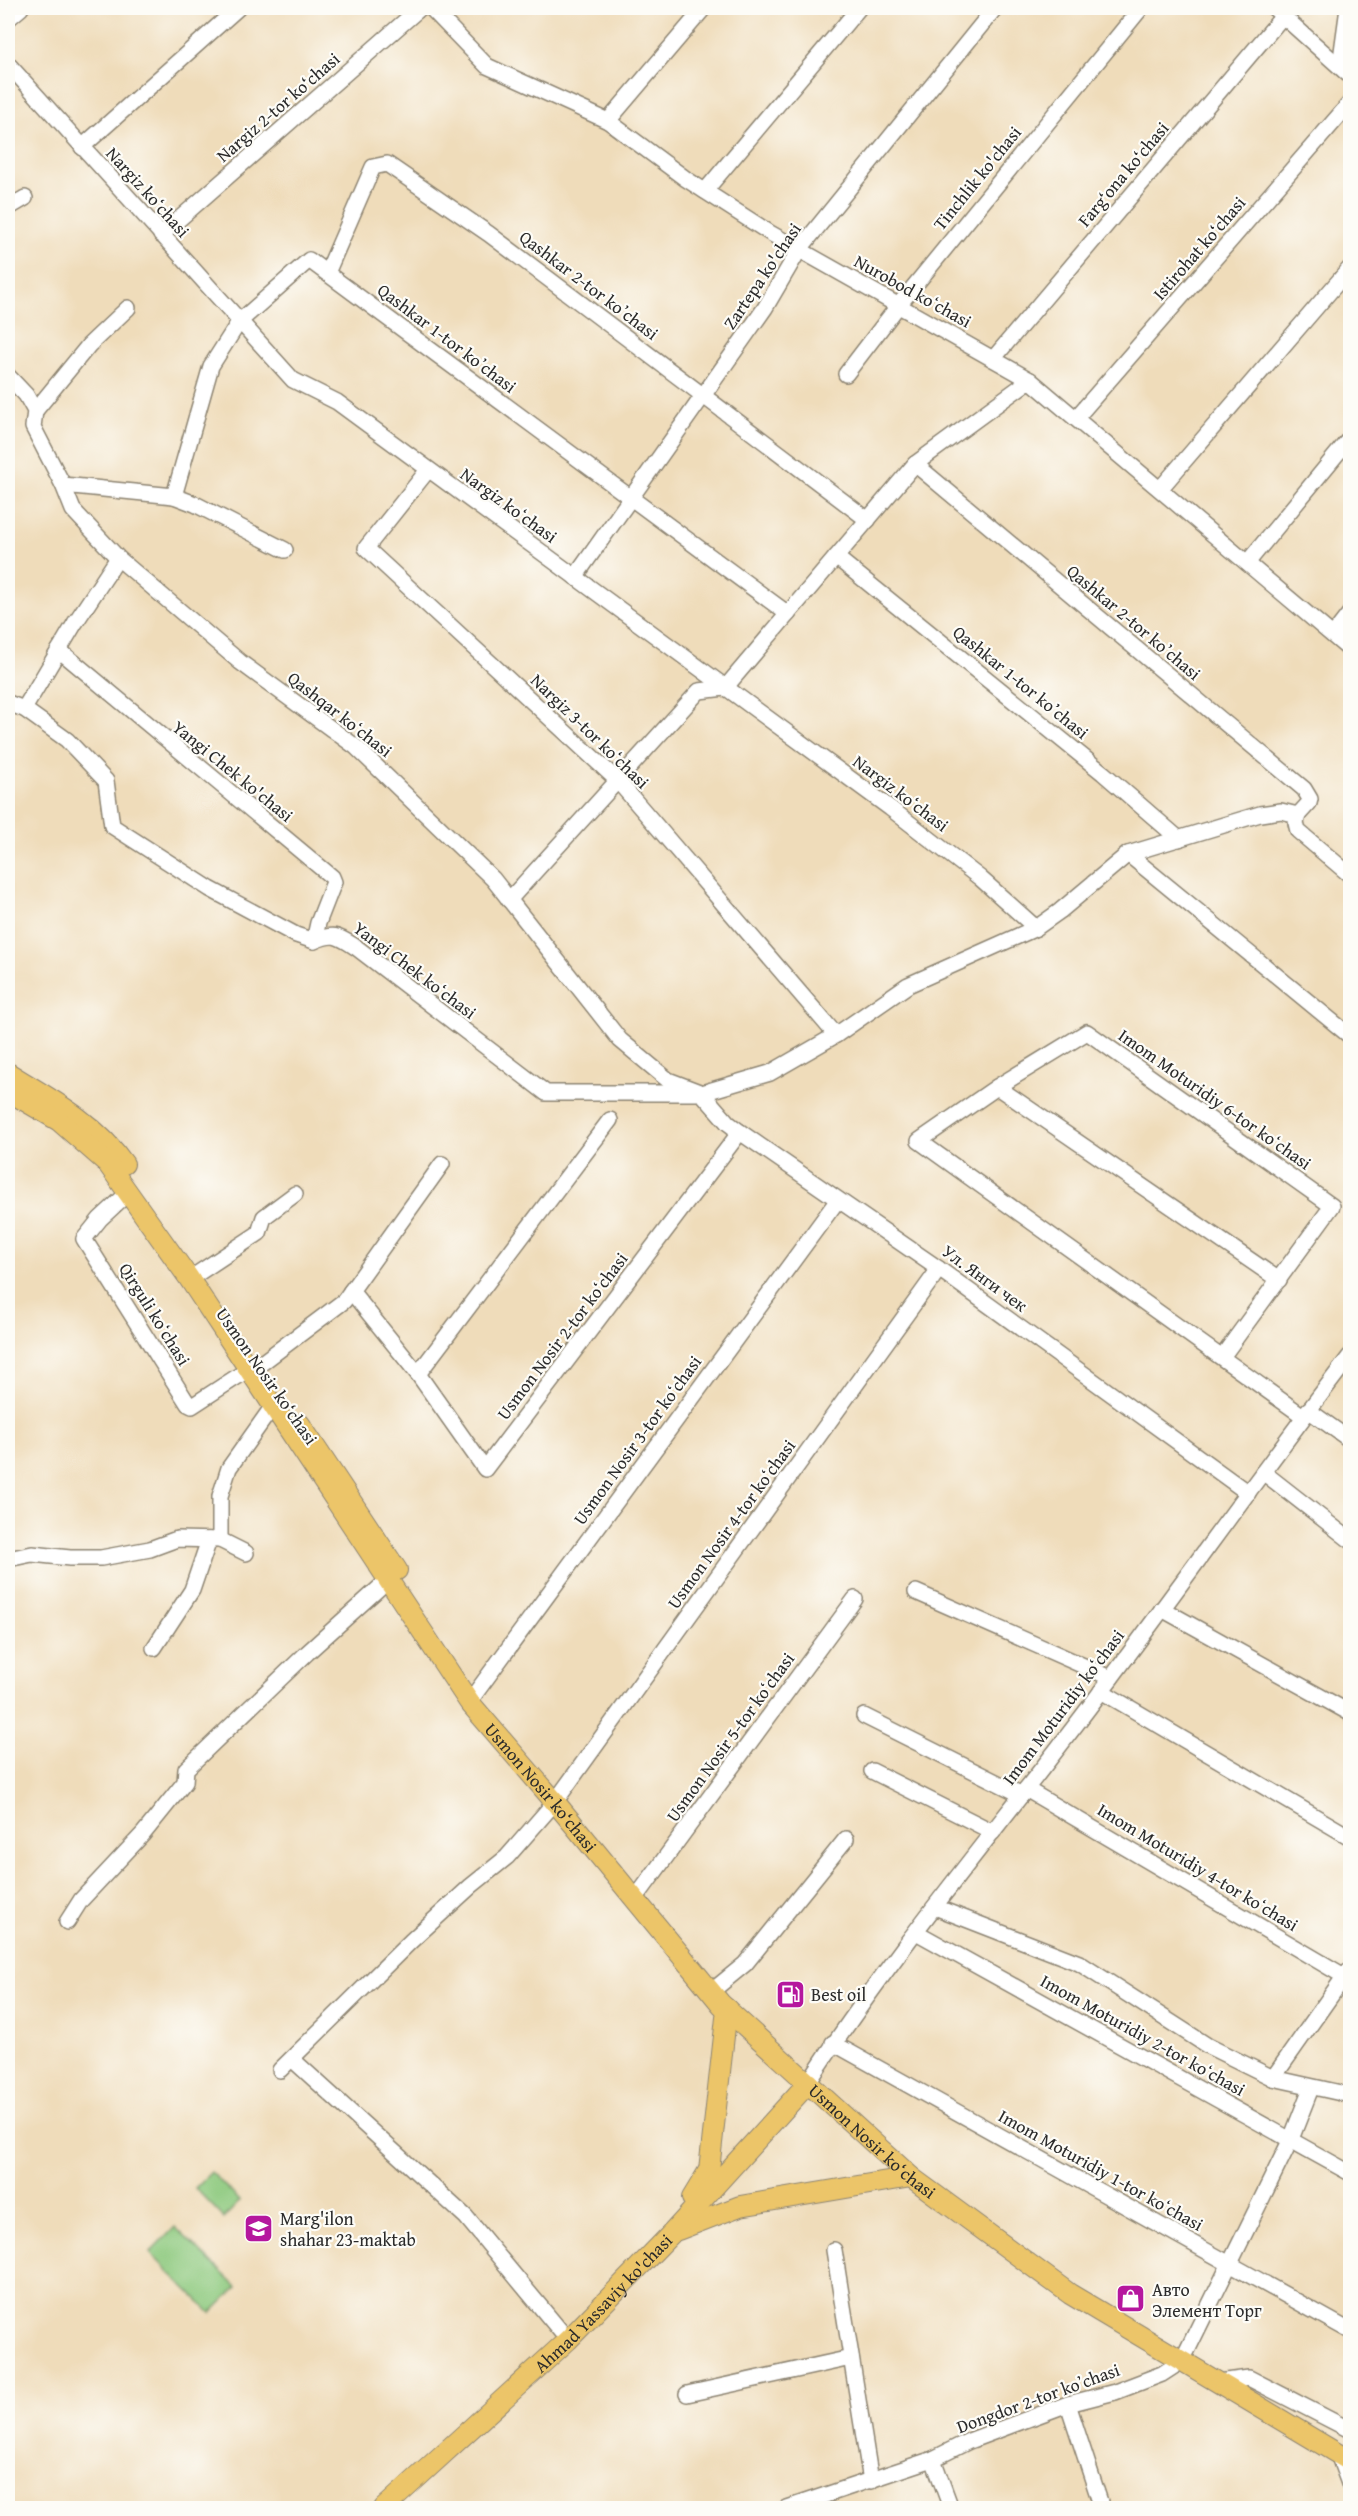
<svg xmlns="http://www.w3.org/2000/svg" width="1358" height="2516" font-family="'Gentium Book Plus',serif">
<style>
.green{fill:#8dc97e;stroke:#5c7a54;stroke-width:1.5}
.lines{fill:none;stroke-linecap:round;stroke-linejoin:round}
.minor-casing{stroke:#8d8472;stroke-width:18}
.major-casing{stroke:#8d8472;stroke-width:22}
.minor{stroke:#fff;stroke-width:15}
.major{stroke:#ecc569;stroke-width:20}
.labels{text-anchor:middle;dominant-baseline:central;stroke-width:4.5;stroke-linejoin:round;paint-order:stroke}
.street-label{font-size:18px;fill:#2b2b2b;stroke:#fdfcf7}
.poi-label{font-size:18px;fill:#2b2b2b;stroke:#fdfcf7;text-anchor:start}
</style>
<rect width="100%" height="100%" fill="#fdfcf7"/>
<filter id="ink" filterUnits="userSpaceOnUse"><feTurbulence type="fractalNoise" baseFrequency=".0167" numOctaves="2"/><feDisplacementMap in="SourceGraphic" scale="12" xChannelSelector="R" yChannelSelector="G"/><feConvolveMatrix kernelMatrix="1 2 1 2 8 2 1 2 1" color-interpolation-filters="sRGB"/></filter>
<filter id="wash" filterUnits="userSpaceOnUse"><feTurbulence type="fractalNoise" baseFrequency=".008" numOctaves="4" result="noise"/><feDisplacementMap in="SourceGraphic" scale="24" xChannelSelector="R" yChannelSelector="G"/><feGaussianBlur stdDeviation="1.35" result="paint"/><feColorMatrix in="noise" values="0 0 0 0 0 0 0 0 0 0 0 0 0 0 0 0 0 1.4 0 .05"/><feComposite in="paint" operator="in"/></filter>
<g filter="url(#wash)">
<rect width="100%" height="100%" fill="#efdcba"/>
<g class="green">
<polygon points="211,2172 240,2201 224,2218 195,2188"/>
<polygon points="175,2227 237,2287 211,2313 150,2253"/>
</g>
</g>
<g filter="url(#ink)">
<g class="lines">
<defs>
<g id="minor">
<polyline points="431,8 487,66 608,121 686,179 770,233 1030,380 1350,650"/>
<polyline points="1274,8 1350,76"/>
<polyline points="8,19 21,8"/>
<polyline points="8,64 293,380 337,402 890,808 980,878 1036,928"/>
<polyline points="1340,66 1348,8"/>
<polyline points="608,121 704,8"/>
<polyline points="82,147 238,8"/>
<polyline points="705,191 859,8"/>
<polyline points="8,208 25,198"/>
<polyline points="161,235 420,8"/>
<polyline points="327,273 373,167 387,164 489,234 868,520"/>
<polyline points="993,359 1283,16"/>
<polyline points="846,374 898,306 1141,8"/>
<polyline points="8,376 26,395 35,411 33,427 63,485 73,510 118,558 240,662 356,747 493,879 620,1040 668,1080 702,1093 728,1123 740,1132 939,1269 1248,1493"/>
<polyline points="35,411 89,345 128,308"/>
<polyline points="1076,418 1350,103"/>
<polyline points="915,464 1304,789 1310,799 1309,803 1298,815"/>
<polyline points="428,470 366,548 617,780 836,1035"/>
<polyline points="63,485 174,496 211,366 239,322 309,260 788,614"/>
<polyline points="1160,489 1350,268"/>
<polyline points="174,496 195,504 285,550"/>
<polyline points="836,557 1103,773 1179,839"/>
<polyline points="1247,563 1350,438"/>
<polyline points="575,577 765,308 799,250 995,8"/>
<polyline points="1333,635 1350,613"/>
<polyline points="59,650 332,877 334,882 318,923 314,941"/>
<path d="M8,703L24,709L67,740L106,781L112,826L210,889L296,935L314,941C335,932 338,936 357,948L546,1093H702L770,1073L836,1035L908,985L1036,928L1060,911L1128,854L1260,814L1281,811L1298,815"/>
<polyline points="24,709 75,623 118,558"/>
<polyline points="1298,815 1296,823 1298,831 1350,875"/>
<polyline points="1128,854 1350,1036"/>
<polyline points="509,900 699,691 725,688 915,464 1030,380"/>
<polyline points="997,1087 1279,1280"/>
<polyline points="128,1193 100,1219 84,1239 188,1404 192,1406 249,1369"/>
<polyline points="197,1274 259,1233 264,1217 295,1194"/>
<polyline points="351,1291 418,1374 485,1469 740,1132"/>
<polyline points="1222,1357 1332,1206 1087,1032 997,1087 919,1141 1303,1416"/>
<polyline points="259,1365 344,1301 442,1164"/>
<polyline points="418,1374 610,1120"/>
<polyline points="1308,1410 1350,1440"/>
<polyline points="1263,1472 1350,1540"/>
<polyline points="220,1540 246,1553"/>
<polyline points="8,1559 32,1554 70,1558 101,1558 150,1549 177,1539 220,1540 220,1496 229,1468 273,1406"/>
<polyline points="916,1592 1111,1678"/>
<polyline points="1162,1609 1350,1713"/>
<polyline points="154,1648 192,1590 209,1540"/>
<polyline points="1101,1691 1350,1837"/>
<polyline points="469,1702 837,1201"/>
<polyline points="864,1716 1022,1795"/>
<polyline points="872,1771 993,1832"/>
<polyline points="1026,1789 1344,1976 1350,1978"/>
<polyline points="635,1899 855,1599"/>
<polyline points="935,1907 1079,1963 1208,2046 1273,2078 1350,2095"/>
<polyline points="67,1922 81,1900 143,1834 185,1782 186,1769 307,1653 388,1580"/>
<polyline points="916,1932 1350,2173"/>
<polyline points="712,1991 745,1964 846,1839"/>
<polyline points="833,2043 1350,2331"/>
<polyline points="292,2059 466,2217 568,2340"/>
<polyline points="280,2070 411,1941 471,1886 507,1857 555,1802 939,1269"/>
<polyline points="1273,2078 1349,1970"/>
<path d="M808,2083C890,1957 987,1841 1078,1722C1170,1601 1258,1476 1350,1356"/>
<polyline points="834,2250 871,2481"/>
<polyline points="1219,2382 1249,2378 1350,2430"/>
<polyline points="687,2394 851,2358"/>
<polyline points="1068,2404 1102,2508"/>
<polyline points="1338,2454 1350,2486"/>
<polyline points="933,2459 951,2508"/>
<polyline points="787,2508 933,2459 969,2441 1068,2404 1115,2392 1162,2374 1182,2361 1291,2139 1311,2088"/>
</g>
<g id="major">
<path d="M8,1073C49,1098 96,1123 124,1164"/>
<path id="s1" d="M8,1091L59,1121L107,1163L188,1277L469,1702L555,1802L721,2004L911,2177L1070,2294L1350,2461"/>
<polyline points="300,1424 397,1570"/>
<polyline points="692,2198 709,2170 727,2009"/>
<polyline points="678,2230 740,2206 911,2177"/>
<path id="s2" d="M384,2508L568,2340L673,2232L808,2083"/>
</g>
</defs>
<use href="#minor" class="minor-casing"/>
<use href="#major" class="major-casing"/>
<use href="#minor" class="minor"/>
<use href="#major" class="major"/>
</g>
</g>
<defs>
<symbol id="fuel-square" viewBox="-11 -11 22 22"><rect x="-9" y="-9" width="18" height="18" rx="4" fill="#b5179e" stroke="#fdfcf7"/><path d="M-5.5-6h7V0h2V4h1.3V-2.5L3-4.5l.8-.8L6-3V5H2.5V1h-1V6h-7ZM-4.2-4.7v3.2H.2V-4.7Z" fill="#fff"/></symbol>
<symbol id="school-square" viewBox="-11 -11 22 22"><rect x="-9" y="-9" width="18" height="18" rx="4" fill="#b5179e" stroke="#fdfcf7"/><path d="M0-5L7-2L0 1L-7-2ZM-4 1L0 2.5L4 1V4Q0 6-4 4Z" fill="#fff"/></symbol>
<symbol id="shop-square" viewBox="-11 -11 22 22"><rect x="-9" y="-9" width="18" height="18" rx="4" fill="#b5179e" stroke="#fdfcf7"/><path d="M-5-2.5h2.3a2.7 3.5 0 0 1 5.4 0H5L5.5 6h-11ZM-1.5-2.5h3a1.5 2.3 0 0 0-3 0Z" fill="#fff"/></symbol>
</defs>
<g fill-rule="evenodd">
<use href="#fuel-square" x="774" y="1978" width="33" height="33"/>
<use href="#school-square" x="242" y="2212" width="33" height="33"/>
<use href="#shop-square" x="1114" y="2282" width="33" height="33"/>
</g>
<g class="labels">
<g class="street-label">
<text transform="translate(278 107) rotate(-41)">Nargiz 2-tor ko‘chasi</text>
<text transform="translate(1123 174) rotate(-50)">Farg‘ona ko‘chasi</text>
<text transform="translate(977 178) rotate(-51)">Tinchlik ko'chasi</text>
<text transform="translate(148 192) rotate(48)">Nargiz koʻchasi</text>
<text transform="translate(1199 248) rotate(-49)">Istirohat ko‘chasi</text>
<text transform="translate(762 276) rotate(-56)">Zartepa ko'chasi</text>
<text transform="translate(589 285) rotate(37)">Qashkar 2-tor koʼchasi</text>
<text transform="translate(913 291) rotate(29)">Nurobod koʻchasi</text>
<text transform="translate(447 338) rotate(37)">Qashkar 1-tor koʼchasi</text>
<text transform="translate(509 505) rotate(36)">Nargiz koʻchasi</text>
<text transform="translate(1134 622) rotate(40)">Qashkar 2-tor koʼchasi</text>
<text transform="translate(1021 682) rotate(39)">Qashkar 1-tor koʼchasi</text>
<text transform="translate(340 714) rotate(38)">Qashqar koʻchasi</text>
<text transform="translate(590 731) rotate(44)">Nargiz 3-tor koʻchasi</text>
<text transform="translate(233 771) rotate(39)">Yangi Chek ko'chasi</text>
<text transform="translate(901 793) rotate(37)">Nargiz koʻchasi</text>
<text transform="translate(415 970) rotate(37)">Yangi Chek koʻchasi</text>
<text transform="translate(1215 1099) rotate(35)">Imom Moturidiy 6-tor koʻchasi</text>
<text transform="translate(985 1278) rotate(36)">Ул. Янги чек</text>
<text transform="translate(155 1314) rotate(58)">Qirguli koʻchasi</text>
<text transform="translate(562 1336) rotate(-53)">Usmon Nosir 2-tor koʻchasi</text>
<text transform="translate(267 1376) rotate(55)">Usmon Nosir ko‘chasi</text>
<text transform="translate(637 1440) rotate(-54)">Usmon Nosir 3-tor koʻchasi</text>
<text transform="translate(731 1524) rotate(-54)">Usmon Nosir 4-tor koʻchasi</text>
<text transform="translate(1063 1707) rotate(-53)">Imom Moturidiy koʻchasi</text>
<text transform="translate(730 1737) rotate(-54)">Usmon Nosir 5-tor koʻchasi</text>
<text stroke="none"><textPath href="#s1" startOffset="884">Usmon Nosir ko‘chasi</textPath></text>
<text transform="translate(1198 1867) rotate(31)">Imom Moturidiy 4-tor koʻchasi</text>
<text transform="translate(1143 2035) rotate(29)">Imom Moturidiy 2-tor koʻchasi</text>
<text stroke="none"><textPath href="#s1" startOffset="1370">Usmon Nosir ko‘chasi</textPath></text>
<text transform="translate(1101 2170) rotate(29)">Imom Moturidiy 1-tor koʻchasi</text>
<text stroke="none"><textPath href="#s2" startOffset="300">Ahmad Yassaviy ko'chasi</textPath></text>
<text transform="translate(1038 2398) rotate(-20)">Dongdor 2-tor koʼchasi</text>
</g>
<g class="poi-label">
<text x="811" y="1994">Best oil</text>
<text x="280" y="2218">Marg'ilon<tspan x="280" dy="21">shahar 23-maktab</tspan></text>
<text x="1152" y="2289">Авто<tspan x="1152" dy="21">Элемент Торг</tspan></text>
</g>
</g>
<rect width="1358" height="2516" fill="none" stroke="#fdfcf7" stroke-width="30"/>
</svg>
